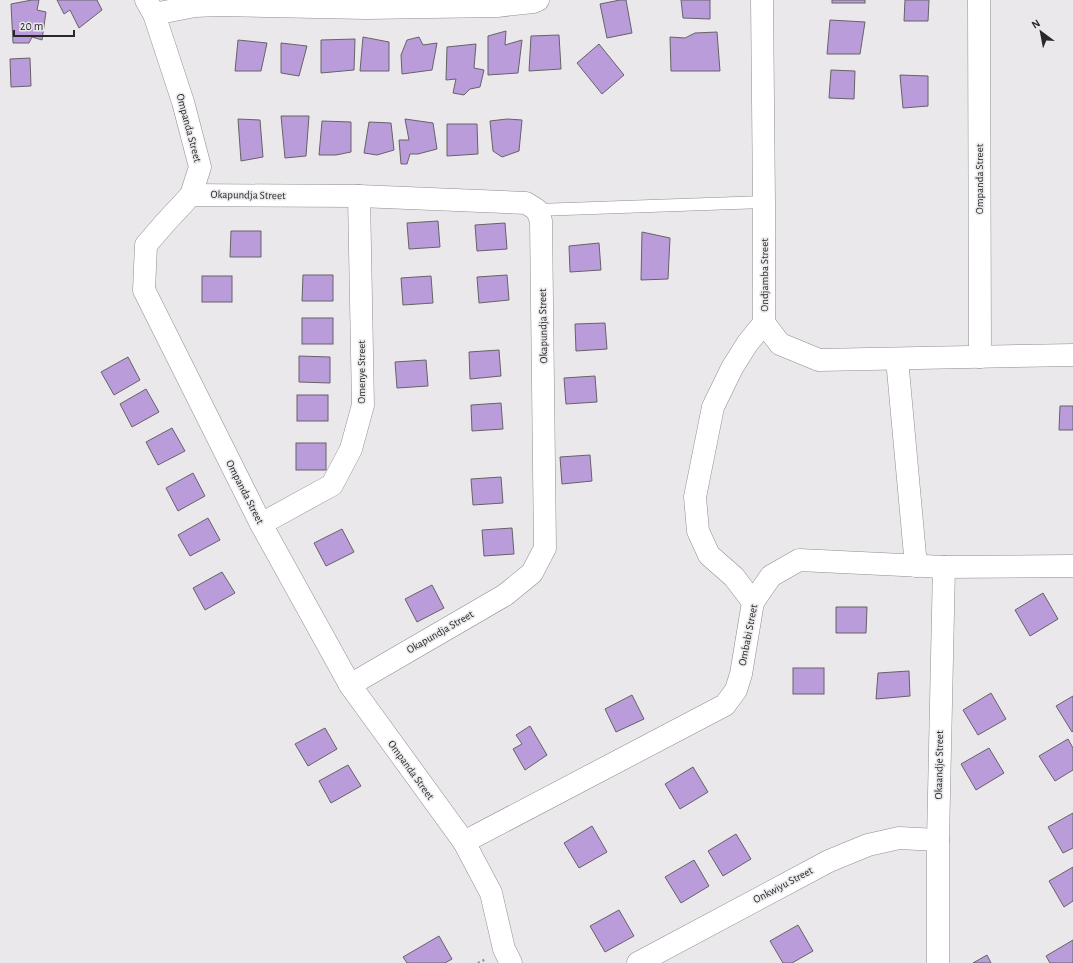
<svg xmlns="http://www.w3.org/2000/svg" width="1073" height="963" font-family="'Alegreya Sans',sans-serif">
<style>
.building{fill:#bb9cda;stroke:#656366}
.lines{fill:none;stroke-linecap:round;stroke-linejoin:round}
.service-casing{stroke:#8f8d90;stroke-width:13}
.minor-casing{stroke:#8f8d90;stroke-width:23}
.path{stroke:#959396;stroke-width:2.5;stroke-dasharray:2 3;stroke-linecap:butt}
.service{stroke:#fff;stroke-width:12}
.minor{stroke:#fff;stroke-width:22}
.labels{text-anchor:middle;dominant-baseline:central;stroke-width:3;stroke-linejoin:round;paint-order:stroke}
.street-label{font-size:11px;fill:#282829;stroke:#ebe8ec}
</style>
<rect width="100%" height="100%" fill="#ebe8ec"/>
<g class="building">
<polygon points="32,0 39,0 37,10 46,12 42,40 32,37 29,43 13,43 11,4"/>
<polygon points="57,0 97,0 102,10 79,28 70,10 64,14"/>
<polygon points="620,0 626,0 632,33 607,38 600,4"/>
<polygon points="681,0 710,0 710,19 683,18"/>
<rect x="832" y="0" width="33" height="3"/>
<polygon points="905,0 929,0 928,21 904,21"/>
<polygon points="830,20 865,22 860,54 827,54"/>
<polygon points="506,31 505,45 522,40 518,73 488,75 488,36"/>
<polygon points="717,32 720,71 671,71 670,37 685,38 695,33"/>
<polygon points="559,35 561,69 529,71 531,36"/>
<polygon points="363,37 389,42 389,71 360,71"/>
<polygon points="419,37 423,45 437,43 432,70 402,74 401,55 407,40"/>
<polygon points="355,39 354,70 321,73 321,40"/>
<polygon points="238,40 267,43 261,71 235,71"/>
<polygon points="281,43 307,46 299,76 281,73"/>
<polygon points="476,44 474,68 484,70 480,87 470,89 464,95 453,93 456,79 446,80 447,47"/>
<polygon points="599,44 624,75 602,94 577,63"/>
<polygon points="30,58 31,86 11,87 10,59"/>
<polygon points="831,70 855,71 854,99 829,98"/>
<polygon points="900,75 928,76 928,106 903,108"/>
<polygon points="281,116 309,116 306,156 285,158"/>
<polygon points="238,119 260,120 263,157 241,161"/>
<polygon points="405,119 433,123 437,149 418,154 410,154 407,164 401,164 399,140 409,140"/>
<polygon points="507,119 522,120 519,151 502,157 493,151 490,121"/>
<polygon points="322,121 351,122 351,152 336,155 319,155"/>
<polygon points="369,122 391,123 394,150 377,155 364,153"/>
<polygon points="447,124 477,124 478,154 447,156"/>
<polygon points="438,221 440,247 409,249 407,223"/>
<polygon points="505,223 507,249 477,251 475,225"/>
<polygon points="231,231 261,231 261,257 230,257"/>
<polygon points="642,232 670,238 668,279 641,280"/>
<polygon points="599,243 601,270 570,272 569,246"/>
<polygon points="303,275 333,275 333,301 302,301"/>
<polygon points="507,275 509,300 479,303 477,277"/>
<rect x="202" y="276" width="30" height="26"/>
<polygon points="431,276 433,303 403,305 401,278"/>
<rect x="302" y="318" width="31" height="26"/>
<polygon points="605,323 607,349 576,351 575,324"/>
<polygon points="499,350 501,376 470,379 469,352"/>
<polygon points="299,356 330,357 330,383 299,382"/>
<polygon points="128,357 140,380 114,395 101,372"/>
<polygon points="426,360 428,386 397,388 395,362"/>
<polygon points="595,376 597,402 566,404 564,378"/>
<polygon points="146,389 159,412 132,427 120,404"/>
<rect x="297" y="395" width="31" height="26"/>
<polygon points="501,403 503,429 472,431 471,405"/>
<polygon points="1060,406 1073,406 1073,430 1059,430"/>
<polygon points="172,428 185,451 158,465 146,442"/>
<rect x="296" y="443" width="30" height="27"/>
<polygon points="590,455 592,481 562,484 560,457"/>
<polygon points="193,473 205,496 178,511 166,488"/>
<polygon points="501,477 503,503 473,505 471,479"/>
<polygon points="208,518 220,540 190,556 178,535"/>
<polygon points="512,528 514,554 484,556 482,530"/>
<polygon points="342,529 354,552 326,566 314,543"/>
<polygon points="222,572 235,593 205,610 193,588"/>
<polygon points="432,585 444,608 417,622 405,599"/>
<polygon points="1043,593 1058,619 1030,636 1015,610"/>
<polygon points="836,607 867,607 866,633 836,633"/>
<rect x="793" y="668" width="31" height="26"/>
<polygon points="909,671 910,696 876,699 878,673"/>
<polygon points="991,693 1006,719 978,735 963,710"/>
<polygon points="632,695 644,719 616,732 605,709"/>
<polygon points="1073,696 1073,731 1072,732 1056,706"/>
<polygon points="530,726 547,755 525,770 513,749 522,744 516,735"/>
<polygon points="325,728 337,749 308,766 295,744"/>
<polygon points="1068,739 1073,748 1073,770 1055,781 1039,756"/>
<polygon points="989,748 1004,773 976,790 961,764"/>
<polygon points="348,765 361,786 331,803 319,781"/>
<polygon points="693,767 708,792 680,809 665,784"/>
<polygon points="1073,813 1073,848 1063,853 1048,827"/>
<polygon points="592,826 607,852 579,868 564,843"/>
<polygon points="736,834 751,859 723,876 708,851"/>
<polygon points="694,860 709,886 681,903 665,877"/>
<polygon points="1073,867 1073,901 1064,907 1049,881"/>
<polygon points="619,910 634,936 605,952 590,926"/>
<polygon points="798,925 813,951 792,963 783,963 770,941"/>
<polygon points="439,936 452,959 445,963 407,963 403,957"/>
<polygon points="1073,940 1073,963 1050,963 1046,956"/>
<polygon points="987,955 991,963 973,963"/>
</g>
<g class="lines">
<defs>
<polyline id="service" points="537,210 764,202"/>
<g id="minor">
<polyline points="146,0 154,14 183,102 200,167 191,195 165,223 146,245 144,290 261,524 350,685 464,842 491,893 504,949 511,963"/>
<polyline points="762,0 764,202 764,323 780,344 819,360 1073,355"/>
<polyline points="979,0 980,357"/>
<polyline points="154,14 195,6 218,5 366,8 497,6 533,2 538,0"/>
<polyline points="191,195 359,196 526,203 537,210 541,221 545,548 532,573 505,595 350,685"/>
<polyline points="897,359 916,566"/>
<polyline points="261,524 332,485 351,449 363,405 359,196"/>
<polyline points="753,602 734,577 709,555 698,531 695,497 713,407 732,368 747,344 764,323"/>
<polyline points="464,842 725,705 736,690 741,674 753,602 771,576 799,560 944,567 1073,566"/>
<polyline points="638,963 829,861 868,845 899,838 938,840"/>
<polyline points="938,963 938,840 944,567"/>
</g>
</defs>
<use href="#service" class="service-casing"/>
<use href="#minor" class="minor-casing"/>
<polyline class="path" points="478,963 486,959"/>
<use href="#service" class="service"/>
<use href="#minor" class="minor"/>
</g>
<g class="labels">
<g class="street-label">
<text transform="translate(189 128) rotate(75)">Ompanda Street</text>
<text transform="translate(979 179) rotate(-90)">Ompanda Street</text>
<text transform="translate(248 195) rotate(1)">Okapundja Street</text>
<text transform="translate(764 275) rotate(-90)">Ondjamba Street</text>
<text transform="translate(543 326) rotate(-91)">Okapundja Street</text>
<text transform="translate(361 372) rotate(-90)">Omenye Street</text>
<text transform="translate(245 492) rotate(63)">Ompanda Street</text>
<text transform="translate(440 632) rotate(-30)">Okapundja Street</text>
<text transform="translate(748 635) rotate(-79)">Ombabi Street</text>
<text transform="translate(939 765) rotate(-89)">Okaandje Street</text>
<text transform="translate(411 770) rotate(54)">Ompanda Street</text>
<text transform="translate(783 885) rotate(-28)">Onkwiyu Street</text>
</g>
</g>
<g transform="translate(1041 32) rotate(328)" stroke="#ebe8ec" stroke-width="3" paint-order="stroke">
<path d="M0-3L7 15L0 10L-7 15Z" fill="#282829"/>
<text y="-6" font-size="11" font-weight="bold" text-anchor="middle" fill="#282829">N</text>
</g>
<path d="M14 30v6h60v-6" fill="none" stroke="#282829" stroke-width="2"/>
<text x="20" y="30" font-size="12" fill="#282829" stroke="#ebe8ec" stroke-width="3" paint-order="stroke">20 m</text>
</svg>
